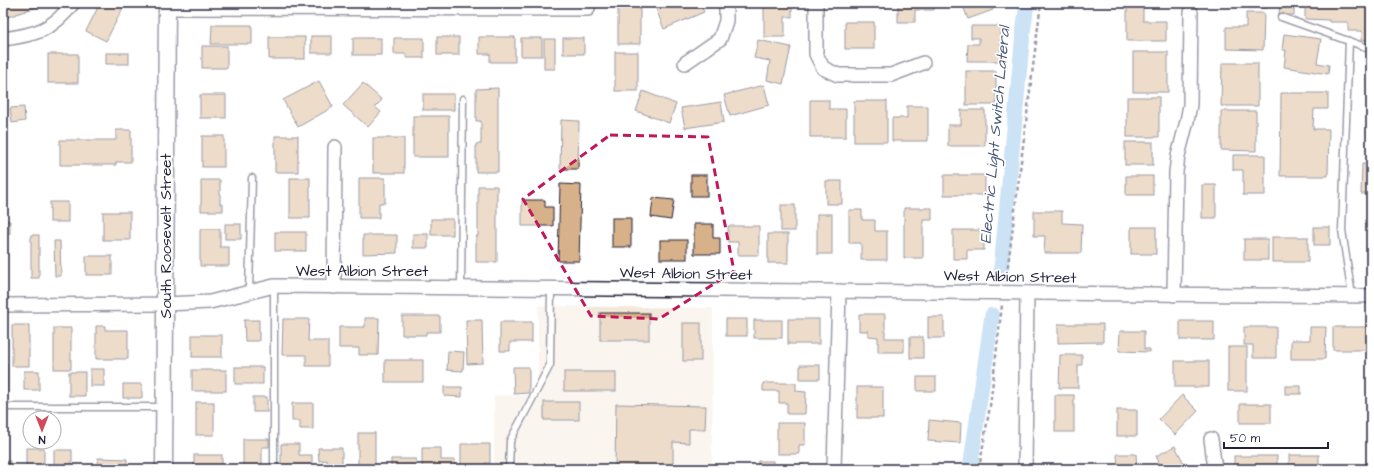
<svg xmlns="http://www.w3.org/2000/svg" width="1374" height="472" font-family="'Architects Daughter',sans-serif">
<style>
.built{fill:#f3e8dc}
.lines{fill:none;stroke-linecap:round;stroke-linejoin:round}
.canal{stroke:#8fbee9;stroke-width:15}
.building{fill:#d7b189;stroke:#22223b}
.service-casing{stroke:#22223b;stroke-width:9}
.minor-casing{stroke:#22223b;stroke-width:16}
.tertiary-casing{stroke:#22223b;stroke-width:19}
.path{stroke:#22223b;stroke-width:2.5;stroke-dasharray:4 3;stroke-linecap:butt}
.service{stroke:#fff;stroke-width:6}
.minor{stroke:#fff;stroke-width:13}
.tertiary{stroke:#fff;stroke-width:16}
.marked{fill:none;stroke:#c2185b;stroke-width:3;stroke-dasharray:8 5;stroke-linejoin:round}
.labels{text-anchor:middle;dominant-baseline:central;stroke-width:3.5;stroke-linejoin:round;paint-order:stroke}
.street-label{font-size:15px;fill:#22223b;stroke:#fff}
.water-label{font-size:16px;font-style:italic;fill:#485978;stroke:#fff}
</style>
<rect width="100%" height="100%" fill="#fff"/>
<filter id="ink" filterUnits="userSpaceOnUse"><feTurbulence type="fractalNoise" baseFrequency=".025" numOctaves="2"/><feDisplacementMap in="SourceGraphic" scale="8" xChannelSelector="R" yChannelSelector="G"/><feConvolveMatrix kernelMatrix="1 2 1 2 8 2 1 2 1" color-interpolation-filters="sRGB"/></filter>
<g filter="url(#ink)">
<polygon class="built" points="538,306 713,308 712,469 494,469 494,396 538,395"/>
<g class="lines">
<g class="canal">
<polyline points="1001,269 1023,33 1026,11 1025,3"/>
<polyline points="970,469 992,315"/>
</g>
</g>
<g class="building">
<polygon points="3,3 48,3 5,18 3,12"/>
<polygon points="100,3 125,4 106,41 86,31"/>
<rect x="618" y="3" width="22" height="41"/>
<polygon points="671,3 700,3 704,12 664,29 656,9"/>
<polygon points="764,3 792,3 792,17 785,17 785,37 764,37"/>
<rect x="843" y="3" width="36" height="2"/>
<polygon points="898,3 934,3 934,10 915,10 915,22 898,22"/>
<polygon points="962,3 990,3 993,10 968,19"/>
<rect x="1248" y="3" width="19" height="5"/>
<polygon points="1280,3 1294,3 1294,15 1279,15"/>
<polygon points="1305,3 1371,3 1371,40 1361,40 1362,31 1348,31 1348,22 1329,22 1329,20 1305,19"/>
<polygon points="1127,5 1143,5 1143,21 1166,21 1166,41 1127,41"/>
<polygon points="1246,13 1264,13 1263,50 1226,49 1226,27 1246,27"/>
<rect x="845" y="22" width="29" height="27"/>
<polygon points="212,25 252,25 252,44 211,44"/>
<polygon points="971,26 1001,26 1001,61 967,61 968,44 979,44 979,38 971,38"/>
<polygon points="1284,34 1321,39 1317,63 1329,65 1328,74 1284,67 1286,50 1282,50"/>
<rect x="311" y="36" width="21" height="17"/>
<rect x="269" y="37" width="36" height="22"/>
<rect x="437" y="37" width="22" height="18"/>
<polygon points="479,37 515,37 515,62 490,62 490,54 479,54"/>
<rect x="353" y="38" width="28" height="17"/>
<polygon points="394,38 424,38 424,58 406,58 406,54 394,54"/>
<rect x="521" y="38" width="21" height="18"/>
<rect x="563" y="38" width="21" height="16"/>
<rect x="544" y="39" width="11" height="30"/>
<polygon points="758,40 791,47 783,84 767,80 770,61 754,58"/>
<rect x="202" y="46" width="25" height="22"/>
<rect x="615" y="52" width="23" height="39"/>
<rect x="1133" y="52" width="35" height="40"/>
<rect x="106" y="53" width="23" height="11"/>
<rect x="48" y="54" width="30" height="29"/>
<polygon points="1222,63 1258,63 1258,106 1221,106"/>
<rect x="966" y="71" width="30" height="34"/>
<polygon points="319,81 333,107 298,127 283,100"/>
<polygon points="363,83 382,100 375,107 381,112 368,127 343,105"/>
<polygon points="764,85 769,105 730,116 724,95"/>
<polygon points="498,88 498,172 476,172 476,144 481,144 481,121 476,121 476,89"/>
<polygon points="643,91 676,104 669,123 636,111"/>
<polygon points="1281,93 1328,93 1328,109 1314,109 1313,129 1329,129 1328,176 1280,176"/>
<rect x="423" y="94" width="31" height="16"/>
<rect x="200" y="95" width="26" height="23"/>
<rect x="1127" y="97" width="32" height="40"/>
<polygon points="810,100 829,100 829,109 846,109 846,137 810,137"/>
<rect x="854" y="101" width="33" height="41"/>
<polygon points="721,102 724,122 685,128 681,108"/>
<polygon points="907,106 928,106 928,141 892,141 892,118 907,118"/>
<polygon points="24,107 25,121 12,123 10,108"/>
<polygon points="961,110 985,110 985,146 948,146 948,125 961,125"/>
<polygon points="1221,111 1256,111 1256,151 1221,150"/>
<rect x="413" y="116" width="36" height="41"/>
<polygon points="561,120 579,121 578,169 560,169"/>
<polygon points="116,130 131,130 131,162 116,162 116,165 60,165 60,140 116,140"/>
<rect x="202" y="136" width="22" height="31"/>
<rect x="275" y="136" width="23" height="36"/>
<rect x="373" y="138" width="31" height="35"/>
<rect x="1125" y="142" width="28" height="23"/>
<polygon points="1233,155 1265,155 1265,195 1243,195 1243,170 1233,170"/>
<polygon points="1362,164 1371,164 1371,194 1361,194"/>
<rect x="691" y="175" width="16" height="21"/>
<rect x="944" y="175" width="41" height="20"/>
<rect x="1126" y="176" width="27" height="19"/>
<rect x="290" y="178" width="20" height="40"/>
<polygon points="359,178 385,178 385,203 379,203 379,218 359,218"/>
<polygon points="201,180 220,180 220,204 223,204 223,211 201,211"/>
<rect x="826" y="181" width="16" height="23"/>
<polygon points="560,184 581,185 579,261 558,261"/>
<rect x="1202" y="185" width="14" height="33"/>
<polygon points="478,186 497,186 497,262 476,262 476,236 478,236"/>
<polygon points="653,198 674,200 671,220 651,217"/>
<polygon points="522,200 545,200 545,207 553,207 553,226 522,226"/>
<rect x="50" y="202" width="18" height="20"/>
<rect x="781" y="205" width="14" height="26"/>
<polygon points="904,208 932,208 932,220 923,220 923,258 904,258"/>
<polygon points="849,210 862,210 862,220 875,220 875,231 887,231 887,260 861,260 861,243 849,243"/>
<polygon points="1034,211 1062,211 1062,223 1082,224 1081,253 1044,253 1045,236 1034,236"/>
<rect x="103" y="212" width="27" height="28"/>
<rect x="817" y="214" width="15" height="40"/>
<rect x="612" y="218" width="19" height="29"/>
<rect x="431" y="219" width="22" height="16"/>
<polygon points="3,220 10,221 10,234 3,234"/>
<rect x="225" y="224" width="16" height="15"/>
<polygon points="694,224 713,224 713,238 720,238 720,254 694,254"/>
<polygon points="728,226 759,226 759,255 738,255 738,242 728,242"/>
<rect x="1131" y="227" width="25" height="27"/>
<rect x="1314" y="227" width="16" height="18"/>
<polygon points="200,229 220,229 220,247 229,247 229,266 200,266"/>
<polygon points="953,230 984,230 984,250 967,250 967,259 953,259"/>
<rect x="275" y="232" width="31" height="19"/>
<rect x="413" y="234" width="15" height="14"/>
<rect x="768" y="234" width="20" height="29"/>
<rect x="31" y="235" width="8" height="43"/>
<polygon points="363,235 397,235 397,253 363,254"/>
<rect x="1272" y="237" width="36" height="25"/>
<rect x="1244" y="239" width="24" height="21"/>
<rect x="660" y="240" width="27" height="19"/>
<polygon points="54,241 60,241 61,276 55,276"/>
<rect x="86" y="256" width="26" height="19"/>
<rect x="600" y="313" width="49" height="27"/>
<polygon points="859,314 885,314 885,338 904,338 904,352 878,352 878,337 868,336 868,331 859,331"/>
<polygon points="402,316 440,316 440,332 426,332 426,335 402,335"/>
<rect x="928" y="317" width="16" height="21"/>
<polygon points="365,318 379,318 378,355 359,355 359,348 339,348 339,327 365,327"/>
<polygon points="283,319 309,319 308,341 328,341 328,366 306,366 306,355 282,355"/>
<rect x="726" y="319" width="21" height="17"/>
<rect x="788" y="319" width="31" height="25"/>
<polygon points="244,320 259,320 259,341 245,341"/>
<polygon points="466,320 482,320 483,363 467,364"/>
<rect x="754" y="320" width="28" height="18"/>
<rect x="1180" y="321" width="34" height="19"/>
<polygon points="500,322 532,322 532,342 510,342 510,351 500,351"/>
<rect x="683" y="323" width="18" height="38"/>
<polygon points="1058,324 1103,324 1103,342 1058,343"/>
<rect x="12" y="325" width="17" height="41"/>
<polygon points="96,326 105,326 105,330 128,330 128,359 96,359"/>
<polygon points="1244,327 1276,327 1276,358 1253,358 1253,345 1244,345"/>
<polygon points="1310,327 1326,327 1325,359 1291,359 1291,340 1310,340"/>
<rect x="1333" y="327" width="38" height="23"/>
<rect x="54" y="328" width="17" height="41"/>
<polygon points="1120,331 1144,331 1144,349 1150,349 1150,352 1119,351"/>
<rect x="192" y="335" width="30" height="22"/>
<rect x="910" y="337" width="13" height="21"/>
<rect x="1228" y="347" width="19" height="44"/>
<polygon points="448,351 464,352 463,371 447,370"/>
<polygon points="1060,355 1082,355 1082,365 1078,365 1078,388 1059,388"/>
<rect x="385" y="360" width="38" height="22"/>
<rect x="1175" y="361" width="34" height="26"/>
<rect x="3" y="364" width="4" height="39"/>
<rect x="800" y="365" width="20" height="14"/>
<rect x="235" y="367" width="28" height="17"/>
<polygon points="513,367 529,367 529,393 514,394"/>
<rect x="90" y="369" width="14" height="17"/>
<rect x="192" y="370" width="34" height="21"/>
<rect x="24" y="371" width="15" height="19"/>
<rect x="69" y="372" width="16" height="24"/>
<rect x="564" y="372" width="52" height="19"/>
<rect x="917" y="377" width="19" height="14"/>
<polygon points="763,383 796,383 796,391 806,392 805,414 787,414 787,403 779,403 779,391 763,391"/>
<rect x="123" y="384" width="19" height="14"/>
<rect x="1285" y="386" width="16" height="8"/>
<polygon points="444,387 462,387 462,397 444,396"/>
<rect x="857" y="387" width="26" height="31"/>
<rect x="1055" y="395" width="19" height="37"/>
<polygon points="1182,395 1198,411 1175,435 1159,419"/>
<rect x="253" y="397" width="14" height="15"/>
<rect x="196" y="402" width="18" height="33"/>
<rect x="544" y="402" width="35" height="18"/>
<polygon points="292,403 313,403 313,429 300,429 300,421 292,421"/>
<polygon points="616,404 706,406 705,429 689,429 689,443 673,442 673,469 615,469"/>
<rect x="1240" y="404" width="31" height="19"/>
<rect x="1117" y="410" width="20" height="26"/>
<polygon points="929,420 961,423 960,443 928,441"/>
<polygon points="777,423 805,423 805,445 799,445 799,454 777,454"/>
<rect x="358" y="433" width="17" height="36"/>
<polygon points="243,439 269,439 269,447 262,447 262,469 243,469"/>
<polygon points="281,444 299,444 299,455 312,455 312,469 281,469"/>
<polygon points="461,444 490,444 490,463 485,463 485,469 461,469"/>
<polygon points="1175,446 1187,469 1162,469 1156,456"/>
<rect x="26" y="448" width="18" height="21"/>
<polygon points="318,448 342,448 342,469 327,469 327,460 319,461"/>
<polygon points="422,448 441,448 441,460 455,460 455,469 422,469"/>
<rect x="54" y="450" width="18" height="19"/>
<polygon points="1117,454 1136,454 1137,469 1118,469"/>
<rect x="194" y="455" width="28" height="14"/>
<rect x="1289" y="455" width="30" height="14"/>
<rect x="1234" y="456" width="43" height="13"/>
<polygon points="98,458 127,459 127,469 98,469"/>
<rect x="391" y="459" width="25" height="10"/>
<rect x="3" y="461" width="7" height="8"/>
<rect x="758" y="461" width="15" height="8"/>
<rect x="1328" y="464" width="31" height="5"/>
<rect x="785" y="465" width="19" height="4"/>
<polygon points="864,465 875,466 875,469 864,469"/>
</g>
<g class="lines">
<defs>
<g id="service">
<polyline points="1281,17 1371,49"/>
<polyline points="1349,41 1342,230 1352,296"/>
<polyline points="461,288 463,99"/>
<polyline points="249,291 252,178"/>
<polyline points="3,407 163,407"/>
<polyline points="274,469 274,286"/>
<polyline points="509,469 510,441 550,365 551,289"/>
</g>
<g id="minor">
<polyline points="164,3 167,8 588,9 588,3"/>
<polyline points="816,3 816,54 823,68 838,75 891,75 923,63"/>
<path d="M3,39C35,35 53,30 73,3"/>
<polyline points="685,63 720,39 726,21 726,3"/>
<polyline points="334,287 335,147"/>
<polyline points="1174,295 1176,172 1178,156 1187,121 1190,105 1191,12"/>
<polyline points="3,305 165,304 210,302 274,286 1371,296"/>
<polyline points="1211,439 1215,469"/>
<polyline points="834,469 839,291"/>
<polyline points="1025,469 1027,293"/>
</g>
<polyline id="tertiary" points="164,469 167,3"/>
</defs>
<use href="#service" class="service-casing"/>
<use href="#minor" class="minor-casing"/>
<use href="#tertiary" class="tertiary-casing"/>
<g class="path">
<polyline points="1006,281 1041,3"/>
<polyline points="979,469 990,406 1002,305"/>
</g>
<use href="#service" class="service"/>
<use href="#minor" class="minor"/>
<use href="#tertiary" class="tertiary"/>
</g>
</g>
<path d="M0 0H1374V472H0ZM610,135L708,137L734,271L659,319L591,316L523,199Z" fill="#fff" fill-opacity=".55" fill-rule="evenodd"/>
<path class="marked" d="M610,135L708,137L734,271L659,319L591,316L523,199Z"/>
<g class="labels">
<g class="street-label">
<text transform="translate(166 236) rotate(-90)">South Roosevelt Street</text>
<text x="362" y="271">West Albion Street</text>
<text transform="translate(686 274) rotate(1)">West Albion Street</text>
<text transform="translate(1010 277) rotate(1)">West Albion Street</text>
</g>
<g class="water-label">
<text transform="translate(995 135) rotate(-85)">Electric Light Switch Lateral</text>
</g>
</g>
<rect width="1374" height="472" fill="none" stroke="#fff" stroke-width="16"/>
<rect x="8" y="8" width="1358" height="456" fill="none" stroke="#22223b" stroke-width="1.5" filter="url(#ink)"/>
<g transform="translate(42 430) rotate(180)"><circle r="19" fill="#ffffff" stroke="#a7a7b1"/>
<path d="M0-3L7 15L0 10L-7 15Z" fill="#d1495b"/>
<text y="-6" font-size="11" font-weight="bold" text-anchor="middle" fill="#22223b">N</text>
</g>
<path d="M1224 442v6h104v-6" fill="none" stroke="#22223b" stroke-width="2"/>
<text x="1230" y="442" font-size="12" fill="#22223b" stroke="#ffffff" stroke-width="3" paint-order="stroke">50 m</text>
</svg>
